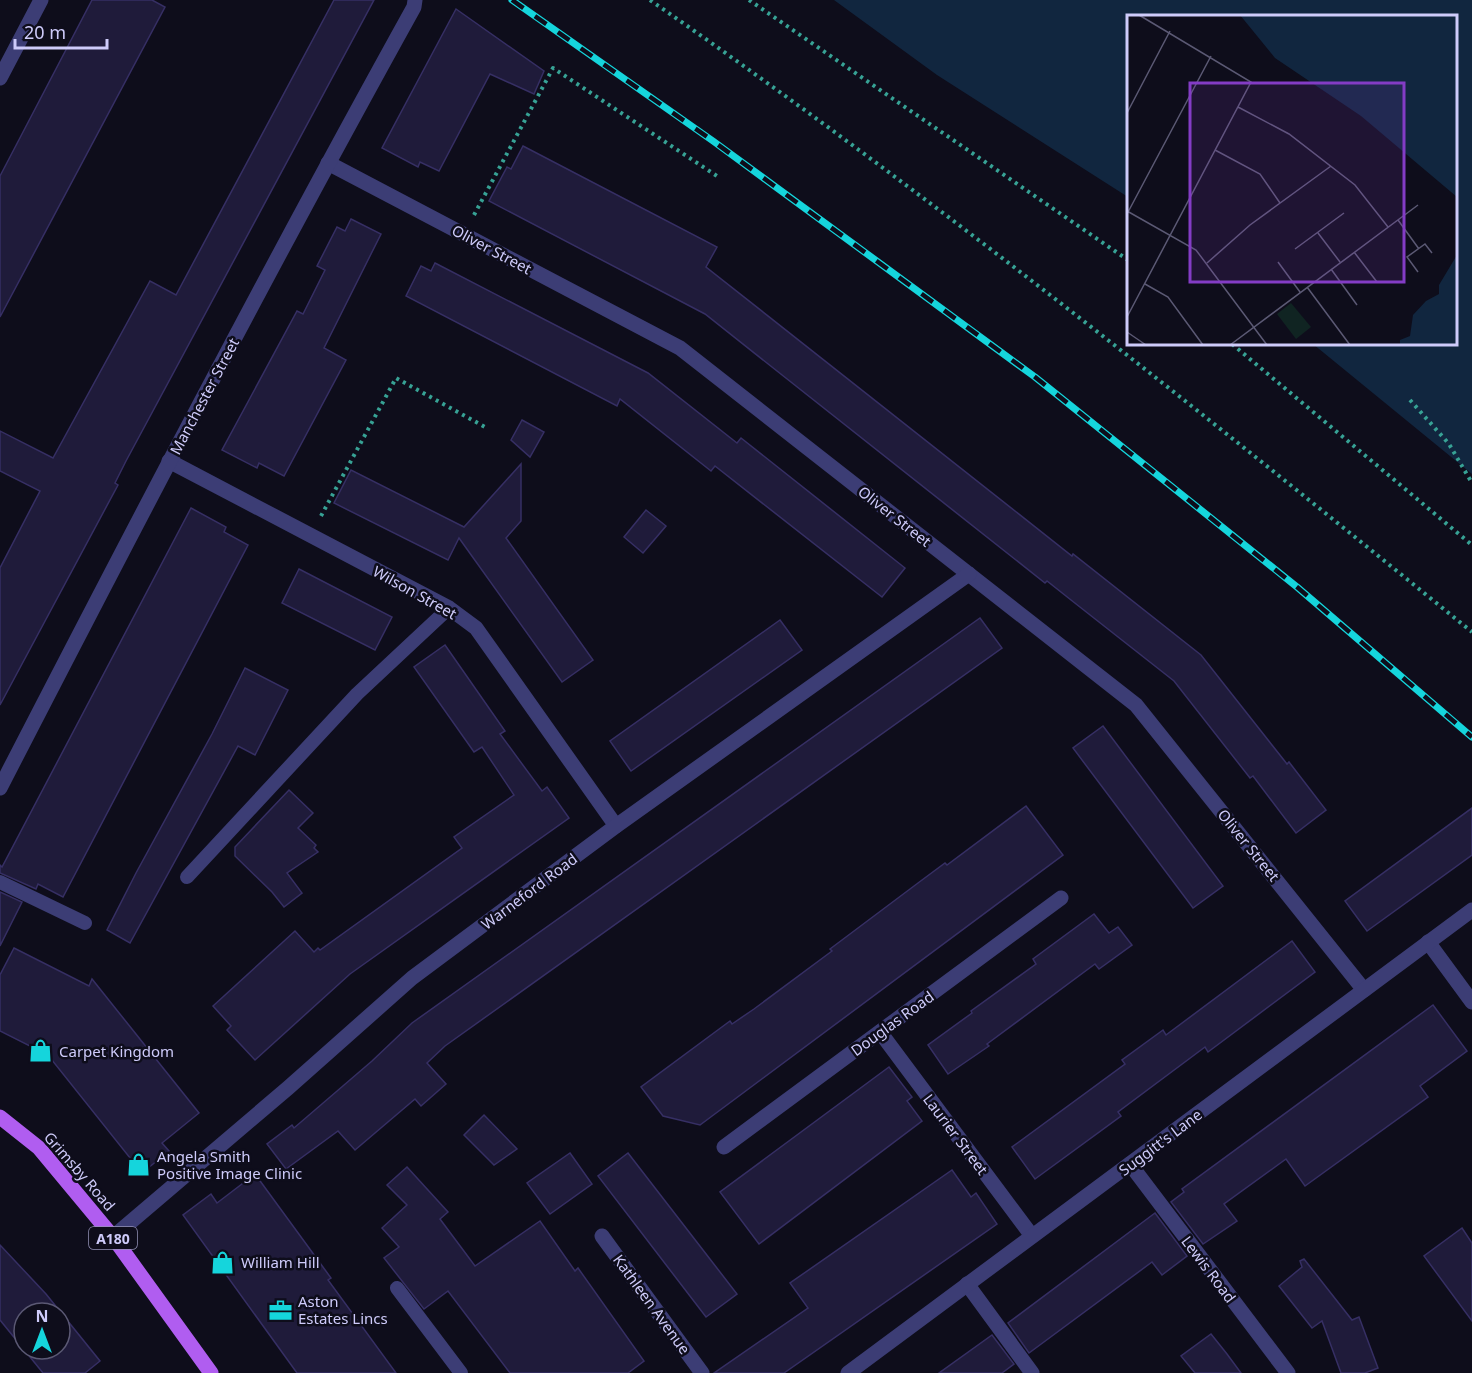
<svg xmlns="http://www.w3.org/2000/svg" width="1472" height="1373" font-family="'Noto Sans',sans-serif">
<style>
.water{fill:#11263f}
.building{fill:#1f1b3a;stroke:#362f64;stroke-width:1.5;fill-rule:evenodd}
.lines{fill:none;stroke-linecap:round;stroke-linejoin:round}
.path{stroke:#37a295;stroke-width:4;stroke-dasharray:3 4.5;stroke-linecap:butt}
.lane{stroke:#3c3d75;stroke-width:14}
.street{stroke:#3c3d75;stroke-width:15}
.primary{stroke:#b05df0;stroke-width:15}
.rail-casing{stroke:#15d5dc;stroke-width:7}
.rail{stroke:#0e0d1b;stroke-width:4.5;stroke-dasharray:14;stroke-linecap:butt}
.labels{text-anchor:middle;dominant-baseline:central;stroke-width:5;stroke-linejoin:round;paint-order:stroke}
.shield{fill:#0e0d1b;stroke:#9492b7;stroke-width:1.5}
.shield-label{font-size:14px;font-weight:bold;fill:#cecbfa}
.street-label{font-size:15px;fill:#cecbfa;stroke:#0e0d1b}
.poi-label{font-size:15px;fill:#cecbfa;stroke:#0e0d1b;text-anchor:start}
.inset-road{fill:none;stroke:#5b5974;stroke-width:1.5}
.view{fill:#833cc5;fill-opacity:0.15;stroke:#833cc5;stroke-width:3}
.inset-edge{fill:none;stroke:#cecbfa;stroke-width:3}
</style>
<rect width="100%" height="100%" fill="#0e0d1b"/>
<polygon class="water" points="834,0 1472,0 1472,474 1313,344 1456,344 1456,16 1128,16 1128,197 937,75"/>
<g class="building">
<polygon points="92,0 152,0 165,7 0,317 0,176"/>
<polygon points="334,0 374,0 126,461 115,483 118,485 0,705 0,568 40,491 0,471 0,431 53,458 150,281 176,295"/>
<polygon points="456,9 544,71 534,94 490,74 439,171 420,162 418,167 382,148"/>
<polygon points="523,146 717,247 706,267 1072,556 1073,554 1201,655 1287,764 1289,762 1326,810 1296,833 1253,776 1250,778 1174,681 1071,600 1047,581 1045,583 705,314 489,201 507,167 511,169"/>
<polygon points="351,219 381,234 324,348 346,360 284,476 259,463 257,468 222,450 297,311 303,314 325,270 317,266 337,227 345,231"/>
<polygon points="435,263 648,373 737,443 741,438 905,568 882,597 715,466 711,471 620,399 617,406 406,296 421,266 431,271"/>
<polygon points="522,420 544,432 530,457 511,440"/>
<polygon points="521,464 521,521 506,538 593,660 562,682 459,538 448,560 334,503 351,470 464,527"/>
<polygon points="191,508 226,527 224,532 248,545 63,897 38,884 36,889 0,873 0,865 2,867"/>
<polygon points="646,510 666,526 643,553 624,537"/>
<polygon points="299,569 392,617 375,650 282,603"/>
<polygon points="980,618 1002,648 445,1046 427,1063 446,1084 421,1106 415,1099 355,1150 338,1131 286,1169 267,1144 292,1125 294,1128 372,1061 412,1023"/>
<polygon points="780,620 802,650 631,771 610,741"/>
<polygon points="445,645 505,731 500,734 542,791 547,787 569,818 350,974 255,1060 227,1030 231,1026 213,1006 295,931 314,952 318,948 320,950 462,848 454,837 514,795 482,747 474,752 414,667"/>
<polygon points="245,668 288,690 255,755 238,746 130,943 107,930 136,873 212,734"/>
<polygon points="1103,726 1223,886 1193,908 1073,748"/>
<polygon points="289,790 313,813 298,828 316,845 314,848 318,852 287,873 302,893 284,907 272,892 235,856 235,847"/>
<polygon points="1026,806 1063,855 700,1125 663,1116 641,1087 730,1021 732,1024 754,1009 832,951 830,949 918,883 945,863 947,865"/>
<polygon points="1472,808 1472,855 1367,931 1345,901"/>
<polygon points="0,892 22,902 0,946"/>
<polygon points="1094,914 1109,933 1118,927 1132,945 1099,969 1095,964 987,1044 989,1046 948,1074 928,1045 972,1013 971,1011 1036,964 1033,959"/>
<polygon points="1292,941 1315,972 1208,1052 1205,1047 1118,1112 1121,1116 1035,1179 1012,1147 1125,1064 1122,1060 1163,1030 1166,1035"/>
<polygon points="14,948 89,986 92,979 199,1113 162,1143 169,1151 142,1173 48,1055 0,1031 0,975"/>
<polygon points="1433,1005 1467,1051 1420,1086 1428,1097 1305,1186 1286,1159 1224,1204 1237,1221 1203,1244 1171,1202 1184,1192 1182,1189"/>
<polygon points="889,1067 912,1097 907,1101 922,1121 759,1244 720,1192"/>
<polygon points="484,1115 517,1149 494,1165 464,1135"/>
<polygon points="570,1153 592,1184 550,1214 527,1183"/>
<polygon points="628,1153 737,1294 706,1317 598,1176"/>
<polygon points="407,1167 448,1212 440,1219 475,1266 540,1221 575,1271 578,1268 644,1361 628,1373 510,1373 448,1291 424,1309 384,1258 399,1247 382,1228 407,1205 387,1185"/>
<polygon points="952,1170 971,1197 976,1193 997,1224 784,1373 714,1373 808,1308 790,1283"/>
<polygon points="255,1174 331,1278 328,1280 396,1373 297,1373 183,1215 211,1194 217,1203"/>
<polygon points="1155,1213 1187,1256 1162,1275 1152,1262 1029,1353 1008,1323"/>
<polygon points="1462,1228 1472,1243 1472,1321 1424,1256"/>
<path d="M0,1245L46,1294L100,1361L85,1373H43L0,1320ZM24,1313H60V1349H24Z"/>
<polygon points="1304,1259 1352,1320 1359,1317 1378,1368 1365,1373 1341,1373 1322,1321 1312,1328 1279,1286 1302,1267 1300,1261"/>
<polygon points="1211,1334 1227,1354 1241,1373 1195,1373 1181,1356"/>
<polygon points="992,1335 1014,1364 1002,1373 939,1373"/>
</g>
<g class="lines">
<g class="path">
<path d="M650,0C934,197 1204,414 1472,632"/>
<polyline points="749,0 1128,260"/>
<polyline points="474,215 553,68 720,178"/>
<polyline points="1232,344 1472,545"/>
<polyline points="1410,400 1449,444 1472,483"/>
<polyline points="321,516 396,378 485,427"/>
</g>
<g class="lane">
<polyline points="187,877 357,694 449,608"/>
<polyline points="0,882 85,923"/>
<polyline points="397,1288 461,1373"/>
</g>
<g class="street">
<polyline points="0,78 41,0"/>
<polyline points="328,163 680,348 1136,705 1364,990"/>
<polyline points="169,461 449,608 476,628 616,826"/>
<path d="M0,788C135,526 271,265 414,7L415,0"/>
<polyline points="1428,942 1472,1002"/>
<polyline points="880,1032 1032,1236"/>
<polyline points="724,1147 1061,898"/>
<polyline points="1130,1164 1288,1373"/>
<polyline points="602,1236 702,1373"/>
<polyline points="113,1237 288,1088 412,978 616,826 969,574"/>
<polyline points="967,1284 1032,1373"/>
<polyline points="848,1373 1472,910"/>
</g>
<polyline class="primary" points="0,1117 39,1148 113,1237 211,1373"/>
<defs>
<polyline id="rail" points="512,0 713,141 1035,377 1297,587 1472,737"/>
</defs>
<use href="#rail" class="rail-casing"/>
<use href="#rail" class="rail"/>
</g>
<defs>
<symbol id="shop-bare" viewBox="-9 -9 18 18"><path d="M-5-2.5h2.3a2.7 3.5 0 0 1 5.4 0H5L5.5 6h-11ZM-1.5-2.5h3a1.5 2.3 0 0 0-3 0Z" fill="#15d5dc" stroke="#0e0d1b" stroke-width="2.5" paint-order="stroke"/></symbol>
<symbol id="office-bare" viewBox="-9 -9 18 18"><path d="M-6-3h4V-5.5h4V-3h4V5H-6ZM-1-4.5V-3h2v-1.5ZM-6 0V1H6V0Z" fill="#15d5dc" stroke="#0e0d1b" stroke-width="2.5" paint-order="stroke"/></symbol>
</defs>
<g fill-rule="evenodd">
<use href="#shop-bare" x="24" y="1034" width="33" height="33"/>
<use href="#shop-bare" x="122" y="1148" width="33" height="33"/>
<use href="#shop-bare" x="206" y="1246" width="33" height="33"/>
<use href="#office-bare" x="264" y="1294" width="33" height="33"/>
</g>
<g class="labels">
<rect class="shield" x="89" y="1227" width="48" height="22" rx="4.5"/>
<g class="shield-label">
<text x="113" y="1238">A180</text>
</g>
<g class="street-label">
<text transform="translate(492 249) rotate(28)">Oliver Street</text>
<text transform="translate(204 396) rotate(-62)">Manchester Street</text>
<text transform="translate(895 516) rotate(38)">Oliver Street</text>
<text transform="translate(415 592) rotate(29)">Wilson Street</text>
<text transform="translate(1249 845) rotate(51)">Oliver Street</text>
<text transform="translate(529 891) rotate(-37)">Warneford Road</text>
<text transform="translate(892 1023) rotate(-36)">Douglas Road</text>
<text transform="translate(956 1134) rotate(53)">Laurier Street</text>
<text transform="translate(1160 1142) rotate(-37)">Suggitt's Lane</text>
<text transform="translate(80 1171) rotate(49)">Grimsby Road</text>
<text transform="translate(1209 1269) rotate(53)">Lewis Road</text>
<text transform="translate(652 1304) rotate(54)">Kathleen Avenue</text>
</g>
<g class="poi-label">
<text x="59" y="1051">Carpet Kingdom</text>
<text x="157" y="1156">Angela Smith<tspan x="157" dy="17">Positive Image Clinic</tspan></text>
<text x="241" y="1262">William Hill</text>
<text x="298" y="1301">Aston<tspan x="298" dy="17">Estates Lincs</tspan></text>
</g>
</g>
<g transform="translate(1127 15)">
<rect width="330" height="330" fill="#0e0d1b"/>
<path d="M164,288L184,312L169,324L150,299Z" fill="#102422"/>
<path d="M113,0H330V182L234,101L148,43ZM330,240V330H273V325L283,321L286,300L299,286L312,279V270Z" fill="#11263f"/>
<path class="inset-road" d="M111,92L162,119L228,170L261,212M0,98L43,16M88,135L133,159L153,188M0,196L69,235L140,330M0,199L84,41M271,205L292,234M191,218L213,247M168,234L217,198M227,237L250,267M151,247L173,277M80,248L123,210L204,151M204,254L230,290M291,257L280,242L298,229L305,238M18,269L41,282L76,330M180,272L223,330M0,302L124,67L12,0M0,317L19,330M103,330L291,190"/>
<path class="view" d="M63,68H277V267H63Z"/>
<rect width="330" height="330" class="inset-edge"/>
</g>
<g transform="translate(42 1331)"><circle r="28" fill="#0e0d1b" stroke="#5b5974" stroke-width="1.5"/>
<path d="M0-4.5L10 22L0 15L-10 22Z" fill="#15d5dc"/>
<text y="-9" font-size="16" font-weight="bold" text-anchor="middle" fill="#cecbfa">N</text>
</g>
<path d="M15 39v9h92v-9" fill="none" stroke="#cecbfa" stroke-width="3"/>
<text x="24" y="39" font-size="18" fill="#cecbfa" stroke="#0e0d1b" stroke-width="4.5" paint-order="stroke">20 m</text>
</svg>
